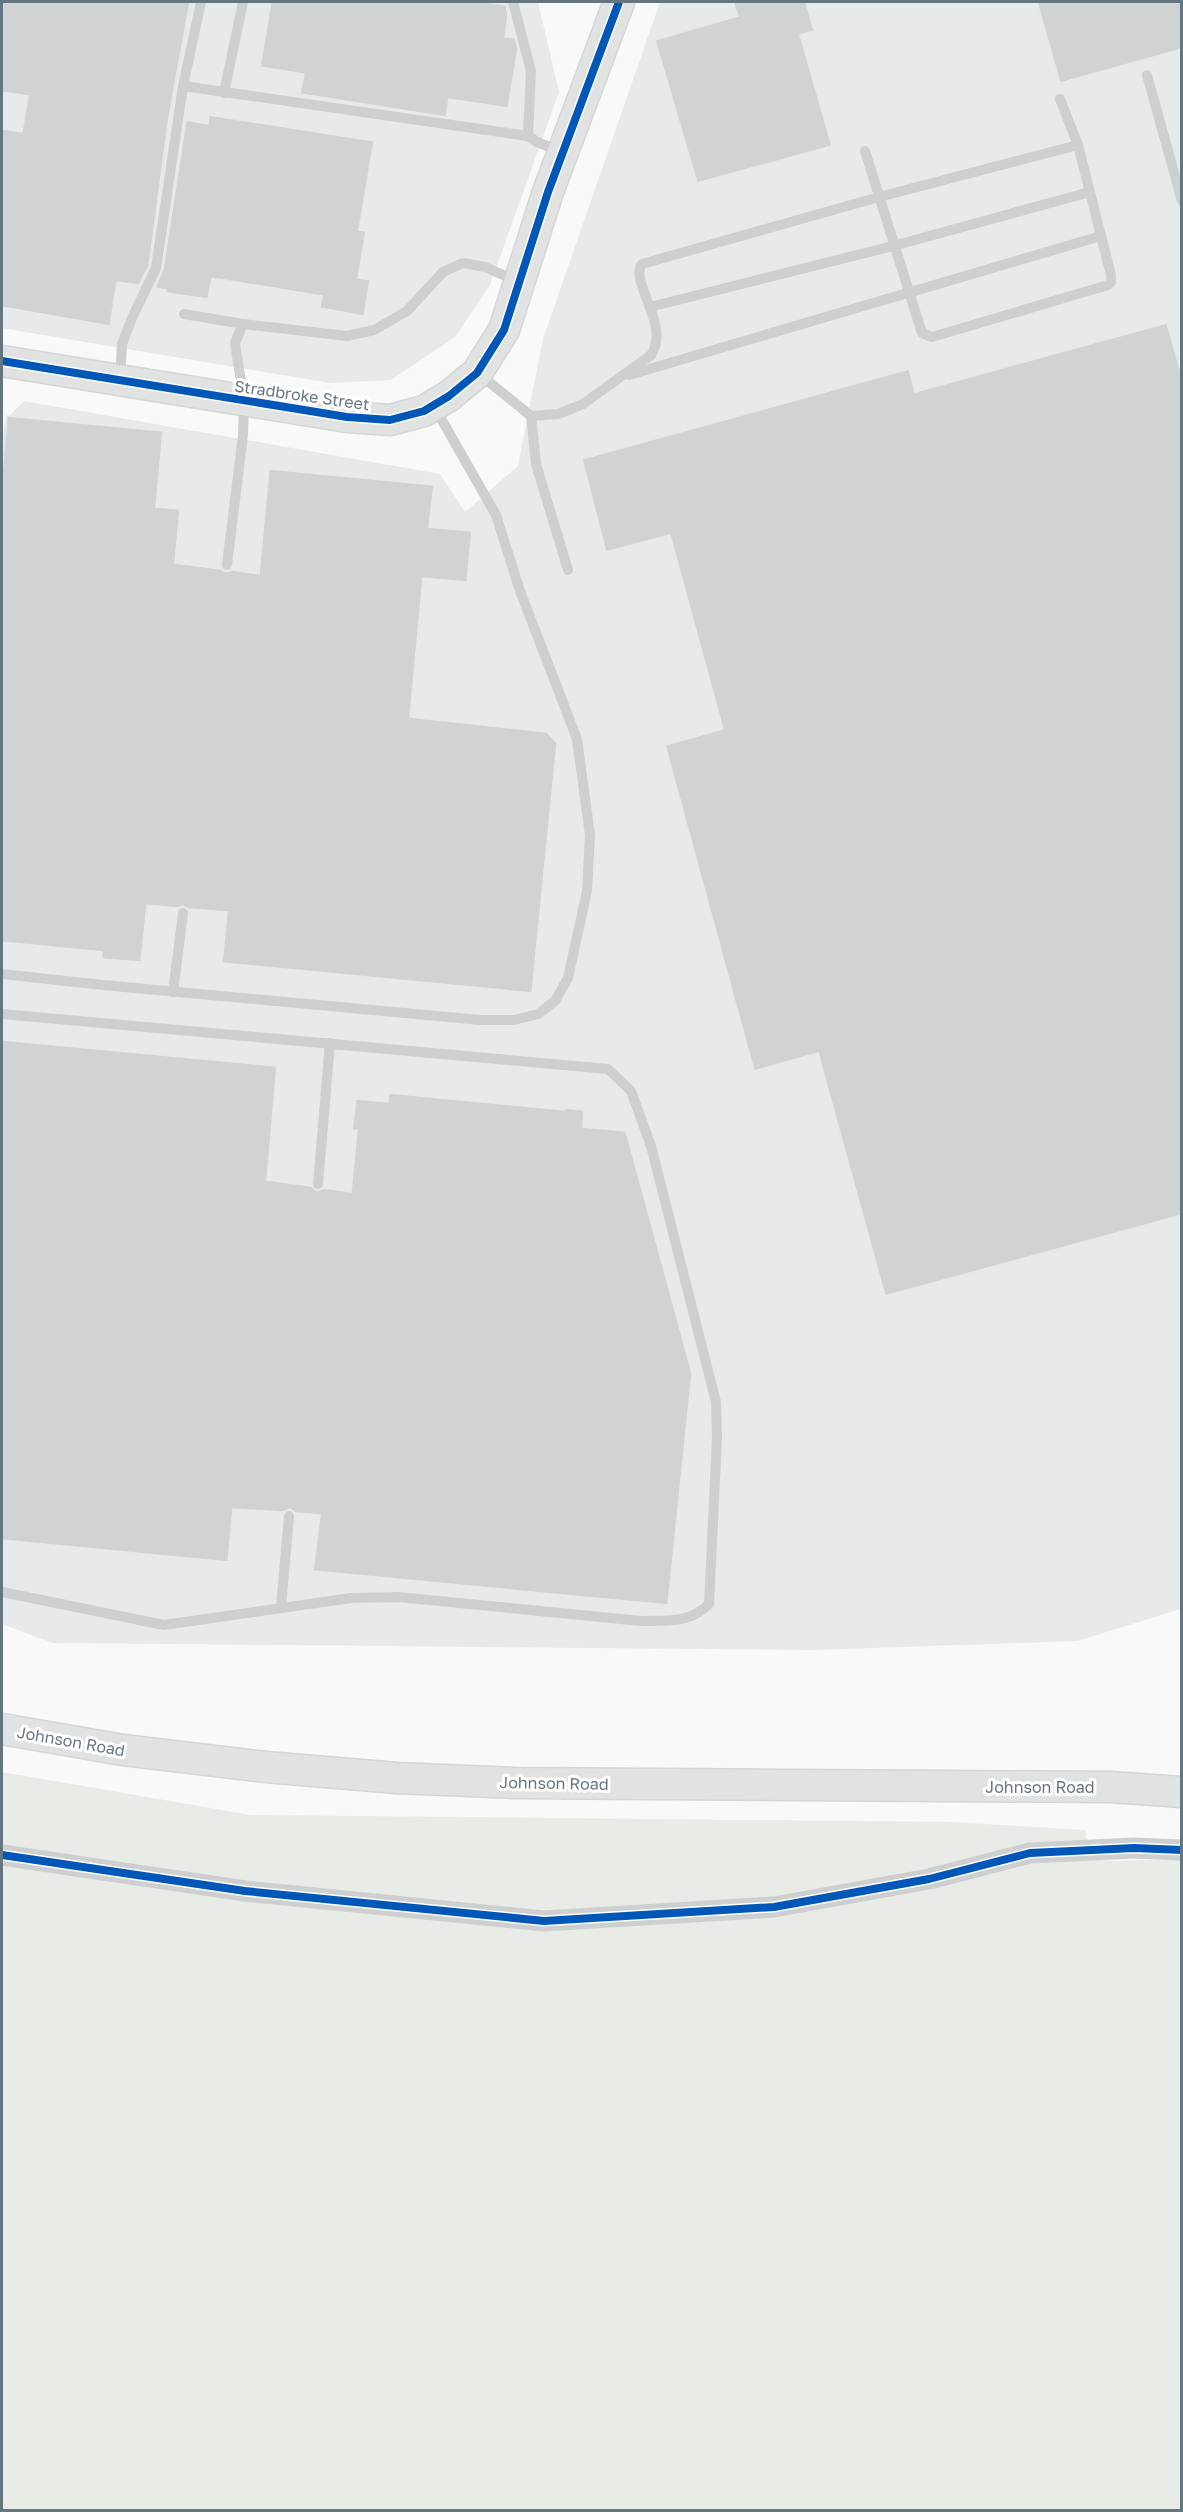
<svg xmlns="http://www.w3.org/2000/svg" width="1183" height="2512" font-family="'Golos Text',sans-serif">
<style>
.built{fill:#e8e9e9}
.green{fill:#e8ebe6}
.building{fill:#d0d2d3;stroke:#e8e8e8;stroke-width:1.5}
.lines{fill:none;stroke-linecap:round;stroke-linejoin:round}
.secondary-casing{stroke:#d5d6d7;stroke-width:33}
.lane{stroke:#cecfd0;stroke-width:10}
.street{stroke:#cecfd0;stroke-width:21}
.secondary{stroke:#e1e2e2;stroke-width:30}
.cycleway-casing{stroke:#fff;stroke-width:11}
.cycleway{stroke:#0057b8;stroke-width:8}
.labels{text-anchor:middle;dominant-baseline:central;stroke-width:6;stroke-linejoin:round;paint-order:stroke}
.street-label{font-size:16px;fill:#657683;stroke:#fff}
</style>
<rect width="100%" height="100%" fill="#f9f9f9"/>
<g class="built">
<polygon points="2,2 538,2 559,92 490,285 455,337 391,380 331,383 2,328"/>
<polygon points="660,2 1181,2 1181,1609 1077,1641 814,1650 53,1643 2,1624 2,440 5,420 24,401 440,474 465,512 518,466 543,339"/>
</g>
<polygon class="green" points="2,1772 251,1815 951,1822 1085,1830 1089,1859 1114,1861 1181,1859 1181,2510 2,2510"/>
<g class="building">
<polygon points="2,2 190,2 169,117 149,266 139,285 117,282 110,326 2,307 2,129 22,132 28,96 2,92"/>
<polygon points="271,2 486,2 506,5 508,14 505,37 515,38 518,49 508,108 449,99 446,117 300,94 304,74 260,67"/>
<polygon points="733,2 806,2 814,31 800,35 832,146 697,183 655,40 738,16"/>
<polygon points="1037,2 1182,2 1182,49 1060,83"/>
<polygon points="209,115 374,141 359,230 366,231 358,278 370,280 364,316 320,308 322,296 212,278 208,299 166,293 166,290 155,288 163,269 186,120 208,124"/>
<polygon points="1167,323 1182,376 1182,1215 885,1296 818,1053 754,1071 665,745 723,729 670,535 606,552 582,459 909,369 915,392"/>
<polygon points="7,416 163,431 156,507 180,509 175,563 221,569 226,572 232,570 259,574 269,469 434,485 429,527 472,531 467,582 423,578 410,717 547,732 557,743 532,993 222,963 227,912 189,909 183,906 177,908 147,905 141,962 102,959 102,952 2,942 2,473"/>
<polygon points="2,1040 277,1066 267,1180 311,1186 317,1191 324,1188 351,1192 357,1130 352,1130 356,1099 388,1102 389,1093 564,1110 564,1108 584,1110 583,1127 626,1131 692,1373 668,1605 313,1571 320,1515 296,1513 290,1509 283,1512 233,1509 228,1562 2,1540"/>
</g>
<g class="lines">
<defs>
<g id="secondary">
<polyline points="2,361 347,417 390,420 424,411 449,396 477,373 504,330 548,192 619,2"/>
<polyline points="2,1729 123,1750 266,1767 397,1778 514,1783 1110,1787 1182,1792"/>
</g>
</defs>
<use href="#secondary" class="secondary-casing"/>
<g class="lane">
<polyline points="513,2 531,71 528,136"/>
<polyline points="1147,75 1182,201"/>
<polyline points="183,86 201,2"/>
<polyline points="224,93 243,2"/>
<polyline points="865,151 922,333 932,337 1108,285 1111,282 1111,275 1078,145"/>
<polyline points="650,307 893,246 1090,192"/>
<polyline points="184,314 243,324 235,343 244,401 243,435 227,565"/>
<polyline points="243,324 347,336 374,330 407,311 443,272 463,263 485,267 517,281"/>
<polyline points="478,373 531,416 536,464 568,570"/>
<polyline points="629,375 1101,236"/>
<polyline points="120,380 122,344 132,318 156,268 183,86 528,136 537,142 562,152"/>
<path d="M531,416L558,414L583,404L651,355C671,325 629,282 642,264L879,197L1078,145L1060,99"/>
<polyline points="2,974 103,985 480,1020 514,1020 538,1014 555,1001 568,978 587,891 590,835 577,739 520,591 496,515 435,408"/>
<polyline points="173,992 183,913"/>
<path d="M2,1014L608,1069L631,1091L651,1146L716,1402L717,1438L709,1604C689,1624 668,1620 641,1621L398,1597L351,1598L164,1625L2,1592"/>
<polyline points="318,1184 330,1043"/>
<polyline points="281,1607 289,1516"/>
</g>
<polyline class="street" points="2,1855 245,1891 544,1921 774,1907 929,1879 1030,1853 1134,1848 1182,1850"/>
<use href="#secondary" class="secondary"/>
<defs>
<g id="cycleway">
<polyline points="2,361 347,417 390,420 424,411 449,396 477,373 504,330 548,192 619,2"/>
<polyline points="2,1855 245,1891 544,1921 774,1907 929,1879 1030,1853 1134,1848 1182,1850"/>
</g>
</defs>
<use href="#cycleway" class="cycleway-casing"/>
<use href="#cycleway" class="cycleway"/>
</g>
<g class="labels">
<g class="street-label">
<text transform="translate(302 395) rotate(8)">Stradbroke Street</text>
<text transform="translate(71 1741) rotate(10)">Johnson Road</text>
<text transform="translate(554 1783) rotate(1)">Johnson Road</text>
<text x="1040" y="1787">Johnson Road</text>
</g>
</g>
<rect width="1183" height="2512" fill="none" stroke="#657683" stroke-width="6"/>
</svg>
